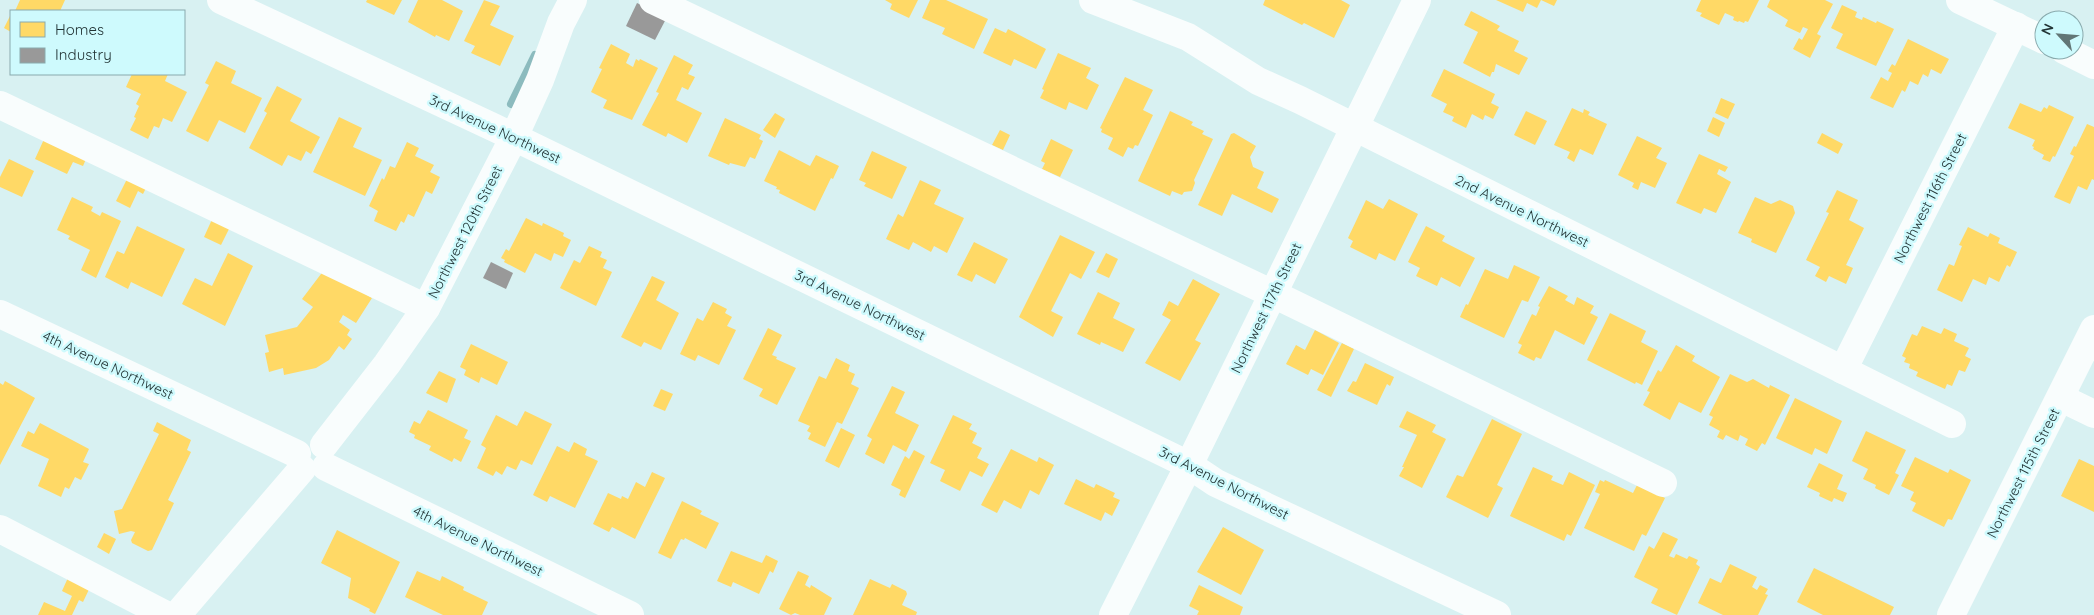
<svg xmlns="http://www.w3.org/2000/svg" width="2094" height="615" font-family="Quicksand,sans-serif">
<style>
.homes{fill:#ffd966}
.industry{fill:#999}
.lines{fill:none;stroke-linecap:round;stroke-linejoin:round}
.stream{stroke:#8cbbbe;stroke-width:8}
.minor{stroke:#f9fdfd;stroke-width:28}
.labels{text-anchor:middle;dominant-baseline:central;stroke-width:5;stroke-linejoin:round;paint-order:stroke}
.street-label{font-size:14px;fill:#213334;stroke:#cefafd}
</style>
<rect width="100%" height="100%" fill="#d8f1f2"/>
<g class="homes">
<polygon points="20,0 65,0 60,11 15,11"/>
<polygon points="367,0 402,0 394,15 366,2"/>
<polygon points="418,0 442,0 463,11 449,41 436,35 435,37 408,22"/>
<polygon points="484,0 500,6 490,25 514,36 500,66 471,53 475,46 464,41"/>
<polygon points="885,0 918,0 909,18 890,9 892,4"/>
<polygon points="930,0 946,0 988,19 974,49 942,34 945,28 922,18"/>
<polygon points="1265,0 1341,0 1350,5 1334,38 1304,23 1302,25 1263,5"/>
<polygon points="1496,0 1557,0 1554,6 1541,0 1537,8 1527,3 1523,12"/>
<polygon points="1701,0 1759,0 1748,22 1745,21 1744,23 1739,21 1738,22 1733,20 1734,17 1725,13 1719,25 1700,16 1702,13 1696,11"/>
<polygon points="1770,0 1825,0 1833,4 1817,34 1821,36 1810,58 1793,49 1799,38 1802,40 1808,29 1803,27 1800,33 1785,26 1788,20 1767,7"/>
<polygon points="1842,5 1857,12 1855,17 1862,20 1863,17 1876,23 1877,21 1894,29 1876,66 1836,48 1843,34 1831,28"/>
<polygon points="1471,11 1500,26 1497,30 1519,41 1514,51 1528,58 1519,75 1496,64 1494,72 1492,72 1490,77 1463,63 1478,32 1464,25"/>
<polygon points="11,14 11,32 4,28"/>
<polygon points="995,28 1006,33 1008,29 1046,49 1036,69 1014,59 1011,66 983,53"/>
<polygon points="1908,39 1949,59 1941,74 1931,69 1928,77 1923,74 1918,85 1910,81 1905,92 1902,90 1893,108 1870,98 1881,77 1888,81 1892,73 1888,71 1892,64 1895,66"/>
<polygon points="611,44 630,54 626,63 633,67 636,59 639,61 640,59 658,68 632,120 603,108 607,100 591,92 602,69 599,68"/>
<polygon points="1058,53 1091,68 1086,78 1099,85 1087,110 1069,102 1066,110 1040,98 1044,90 1042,89"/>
<polygon points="674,55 693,65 688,74 695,77 688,90 682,87 676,100 702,113 687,143 668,133 666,137 642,125 659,93 656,92"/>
<polygon points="216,61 236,71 231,83 262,98 245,133 219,120 208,142 186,131 209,85 205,83"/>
<polygon points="1444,69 1495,94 1491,103 1499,107 1493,119 1485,115 1483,120 1472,114 1466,128 1452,121 1454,117 1443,112 1447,104 1431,96"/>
<polygon points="132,74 168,74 165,81 187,92 172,122 163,118 159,128 154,126 148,139 130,130 136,118 134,117 139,106 136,104 141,94 126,87"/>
<polygon points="1125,77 1153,90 1143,110 1153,115 1138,146 1135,145 1133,149 1128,147 1123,157 1108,149 1113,138 1101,132 1102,129 1100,128"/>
<polygon points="277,86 302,99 290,121 320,137 311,154 306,151 301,161 288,155 282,166 249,148 267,113 264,111"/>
<polygon points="1721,98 1735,104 1728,119 1715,113"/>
<polygon points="2020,103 2041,112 2044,107 2047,109 2049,105 2074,117 2055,157 2053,156 2050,162 2042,159 2044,155 2033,149 2034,147 2032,146 2035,140 2008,128"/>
<polygon points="1572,108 1583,113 1584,109 1590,112 1588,115 1607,124 1593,155 1580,149 1574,162 1567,158 1570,152 1554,145"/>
<polygon points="1170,111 1193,122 1191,125 1204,131 1202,134 1213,139 1194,180 1195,183 1192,191 1184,192 1182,195 1172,191 1170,196 1138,181"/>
<polygon points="1526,111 1547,121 1535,145 1514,135"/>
<polygon points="775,113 785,119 775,138 763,130"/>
<polygon points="339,117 362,128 353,147 382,160 365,196 313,172"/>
<polygon points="1713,117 1725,123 1719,137 1707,131"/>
<polygon points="725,118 761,135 759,139 763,141 755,159 750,157 745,167 730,163 729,165 708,156"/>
<polygon points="2087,124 2094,127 2094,180 2092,179 2087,190 2078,186 2070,204 2054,197 2074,156 2070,154 2074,146 2076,147"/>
<polygon points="1000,130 1010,135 1003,150 992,145"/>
<polygon points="1234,133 1256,146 1250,157 1253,167 1264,172 1257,188 1279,199 1272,213 1232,194 1222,216 1198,205 1231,134"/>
<polygon points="1822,133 1843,144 1838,154 1817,143"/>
<polygon points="1637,136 1662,148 1656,158 1667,163 1655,188 1641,182 1638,190 1632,187 1634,183 1618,175"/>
<polygon points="45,137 89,152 83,166 73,162 67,174 35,159"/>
<polygon points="1051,139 1073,150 1060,177 1042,169 1045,163 1041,161"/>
<polygon points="407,142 419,148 415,156 434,165 430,172 440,177 432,194 426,191 414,217 408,214 404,223 401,221 396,231 374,221 378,211 369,206 382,178 384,180 390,166 395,168"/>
<polygon points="779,150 810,166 816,155 839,166 833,179 831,178 815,211 779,193 780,190 776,189 777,187 764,181"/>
<polygon points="872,151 907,167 892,199 864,186 866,183 859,180"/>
<polygon points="1699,154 1728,167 1725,172 1719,169 1717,174 1731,182 1716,213 1704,208 1701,214 1676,203"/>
<polygon points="9,159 34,171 22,197 0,187 0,177"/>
<polygon points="127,179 148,184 143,194 138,191 130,208 116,201"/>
<polygon points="920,180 941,190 934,204 964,218 947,253 934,246 931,252 913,242 909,250 886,239 898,214 903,217"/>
<polygon points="1837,190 1858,200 1849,220 1864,228 1846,265 1853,268 1846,284 1829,276 1826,282 1815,276 1820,267 1806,260 1829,213 1826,212"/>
<polygon points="72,197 93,207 91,211 100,216 102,212 121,221 96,278 81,270 90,250 68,239 70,236 57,230"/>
<polygon points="1755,197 1771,204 1780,200 1793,206 1795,213 1776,253 1751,242 1752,239 1738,233"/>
<polygon points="1389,199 1418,214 1395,261 1379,253 1376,260 1350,247 1353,241 1348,238 1366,200 1383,209"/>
<polygon points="214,215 232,223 221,245 204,237"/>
<polygon points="526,218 542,226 543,223 564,233 563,236 571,240 563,257 554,253 551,261 535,253 525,273 504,262 505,260 501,258 506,249 509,251"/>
<polygon points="137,226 185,249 162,297 131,282 128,289 105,277 117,251 124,254"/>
<polygon points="1426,226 1445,236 1442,241 1475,258 1460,287 1441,277 1437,286 1416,276 1420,268 1408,262"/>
<polygon points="1968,227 1988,237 1990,233 2000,238 1998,243 2017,252 2010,267 2007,265 1999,282 1989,277 1986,285 1973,279 1962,302 1937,290 1949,264 1954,266 1962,246 1959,245"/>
<polygon points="1060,235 1095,252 1081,279 1070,273 1051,311 1063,317 1053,337 1019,317"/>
<polygon points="974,242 1008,259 995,284 976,274 972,282 957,275"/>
<polygon points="589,246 602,252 600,257 607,260 603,268 612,272 596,306 560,288 574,260 580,263"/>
<polygon points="228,253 253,266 225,326 182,304 195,278 212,286"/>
<polygon points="1106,253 1118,259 1109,278 1096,272"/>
<polygon points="1514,265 1540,277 1528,302 1522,300 1504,338 1460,317 1466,304 1468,305 1485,269 1508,279"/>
<polygon points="324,270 372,298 356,323 343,315 339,322 350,330 347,335 352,339 344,350 339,346 329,360 316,368 284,375 283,368 269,372 265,353 269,352 265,335 297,327 313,307 302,299"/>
<polygon points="652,276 665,282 656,300 679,313 661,350 644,342 641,347 621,337"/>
<polygon points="1193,279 1220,294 1195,340 1201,343 1180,381 1145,363 1171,320 1162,315 1169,301 1178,306"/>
<polygon points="1549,286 1568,296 1565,300 1574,305 1577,297 1594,306 1590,313 1598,317 1584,345 1555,330 1541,359 1536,357 1534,361 1518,353 1522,345 1518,343 1532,314 1536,316 1540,307 1538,306"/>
<polygon points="1098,292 1120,303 1113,318 1135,329 1123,352 1101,342 1100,345 1077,334"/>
<polygon points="713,302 727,309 725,313 732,317 727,326 736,330 719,365 698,355 695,361 680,354 697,318 703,321"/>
<polygon points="1610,313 1646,331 1641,342 1658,351 1642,385 1636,382 1635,384 1587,360"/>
<polygon points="1922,326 1941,334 1944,328 1957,334 1954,341 1969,348 1965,356 1971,359 1965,372 1959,370 1952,386 1947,384 1945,389 1916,376 1918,372 1909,368 1910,364 1904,362 1906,358 1902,356 1912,334 1917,336"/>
<polygon points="768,328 782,335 772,355 777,357 776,359 796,368 777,405 759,396 763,389 743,379"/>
<polygon points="1315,330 1339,343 1323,375 1311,369 1308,375 1286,364 1296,345 1305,350"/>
<polygon points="1342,343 1354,349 1331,397 1317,390"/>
<polygon points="471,344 508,362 497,385 481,377 479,383 464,375 466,370 460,367"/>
<polygon points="1676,345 1695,356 1692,361 1720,377 1701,413 1679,402 1670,420 1643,405 1650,392 1647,391 1658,370 1661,372"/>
<polygon points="836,358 850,365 848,371 855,374 851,384 859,388 842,424 837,422 825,447 808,439 811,433 807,431 810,426 798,421 819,376 826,379"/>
<polygon points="1365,363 1394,377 1390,386 1387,384 1377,405 1347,391 1353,381 1356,382"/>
<polygon points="439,371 456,379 447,403 426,393"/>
<polygon points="1730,374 1747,382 1753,379 1769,388 1770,385 1790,395 1765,445 1762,443 1757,451 1745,445 1748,439 1740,435 1738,441 1726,435 1723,440 1717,437 1720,431 1709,425 1713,417 1709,415"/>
<polygon points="5,381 35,398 0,465 0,383 3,385"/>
<polygon points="892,386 905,392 895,413 919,425 906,452 893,445 884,464 865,454 872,439 867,436"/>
<polygon points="661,389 673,394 665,411 653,406"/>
<polygon points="1795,398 1842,421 1827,454 1815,448 1812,455 1776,438"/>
<polygon points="428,410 468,430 464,438 471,441 461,462 454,458 452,462 429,450 431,446 414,438 415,435 409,432 414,421 420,424"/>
<polygon points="525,411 552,424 532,465 521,460 516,470 507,466 502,475 496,471 493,476 477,468 486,448 481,445 496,415 517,426"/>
<polygon points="1407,411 1436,425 1432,432 1446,439 1422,488 1399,476 1404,467 1402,467 1417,435 1399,427"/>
<polygon points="953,415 972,424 969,429 977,433 972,443 982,448 977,458 989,464 982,477 970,471 960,491 940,481 945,470 930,463"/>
<polygon points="1492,419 1522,434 1497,485 1503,488 1488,518 1446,497 1457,475 1463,477"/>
<polygon points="157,422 191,440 187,450 191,452 168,500 174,503 152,550 148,551 132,543 131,540 135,532 131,531 119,534 114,511 122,509 159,434 153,431"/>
<polygon points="40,423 89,449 83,462 89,464 81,480 75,477 69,489 65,487 61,497 38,486 49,459 21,446 28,431 34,434"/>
<polygon points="841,428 855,435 839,468 825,461"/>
<polygon points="1866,431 1906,450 1895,473 1899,475 1889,495 1875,488 1876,485 1863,479 1868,469 1852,461"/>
<polygon points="574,442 587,449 585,455 598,461 575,508 550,496 547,502 533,495 557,446 569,452"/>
<polygon points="1011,449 1037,462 1039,457 1054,465 1039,495 1030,490 1021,509 1004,500 997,513 981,505"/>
<polygon points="914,450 925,456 905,498 899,495 901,490 891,485 905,456 909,459"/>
<polygon points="1915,457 1948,473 1950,469 1971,480 1952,520 1948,519 1944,527 1912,511 1916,503 1910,500 1914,492 1901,486"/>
<polygon points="2079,459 2094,466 2094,512 2061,496"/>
<polygon points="1819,463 1843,475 1837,489 1847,493 1843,502 1834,498 1832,502 1819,496 1820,493 1807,487"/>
<polygon points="1533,467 1553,476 1551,480 1563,485 1569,472 1595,485 1571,536 1567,534 1564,541 1510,516"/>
<polygon points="652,472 665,478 635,539 612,527 609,532 593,524 608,493 621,499 622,496 628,499 636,482 645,487"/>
<polygon points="1076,479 1094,488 1096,484 1115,493 1113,497 1120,500 1112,516 1105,512 1101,521 1064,504"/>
<polygon points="1600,480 1604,482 1605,480 1633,493 1637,485 1665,498 1646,536 1642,534 1634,551 1584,528 1600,494 1595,492"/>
<polygon points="682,501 702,511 700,514 719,523 706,549 685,538 684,540 681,539 671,559 658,553"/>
<polygon points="1223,527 1264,550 1241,595 1197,572"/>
<polygon points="337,530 400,562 375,614 369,611 370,609 348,598 351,578 321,563"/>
<polygon points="1663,532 1678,539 1669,556 1674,558 1676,554 1687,559 1689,556 1698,560 1696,564 1700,567 1677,615 1651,603 1658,589 1634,577 1649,546 1654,549"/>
<polygon points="104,533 116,539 109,554 97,547"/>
<polygon points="731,551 762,563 766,555 778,561 773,573 770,571 759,594 733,582 731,587 717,581"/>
<polygon points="1730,564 1757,577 1752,587 1757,590 1760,585 1768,589 1765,594 1768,595 1758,615 1723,615 1698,603 1710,578 1721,583"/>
<polygon points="1814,568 1894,607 1890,615 1823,615 1797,602"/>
<polygon points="71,571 93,581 83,602 79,600 72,615 38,615 44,602 65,611 72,596 62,591"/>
<polygon points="417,571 440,581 442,576 464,587 463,590 488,602 482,615 443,615 405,597"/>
<polygon points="798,571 809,576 805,585 810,588 811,585 832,598 824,615 800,615 795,613 791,615 779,609"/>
<polygon points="870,579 890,588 892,584 906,591 907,594 902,605 917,612 916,615 853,615"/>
<polygon points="1199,585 1243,607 1240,615 1197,615 1199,611 1189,606"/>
</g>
<g class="industry">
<polygon points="637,3 667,17 655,40 626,26"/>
<polygon points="491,262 513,273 506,289 483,278"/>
</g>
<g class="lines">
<polyline class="stream" points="511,104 535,55"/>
<g class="minor">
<polyline points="221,0 495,128 1189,465 1216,483 1497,615"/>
<polyline points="653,0 1273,294 1663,483"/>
<polyline points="1093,0 1188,37 1258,81 1300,100 1952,424"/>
<polyline points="1960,0 2044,40"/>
<polyline points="2064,50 2094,65"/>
<polyline points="0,105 426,308"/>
<polyline points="0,314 297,454"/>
<polyline points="1843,370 2016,26"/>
<polyline points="2061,398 2094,414"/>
<polyline points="324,445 387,364 426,308 514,137 540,80 561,23 573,0"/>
<polyline points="326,467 630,615"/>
<polyline points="0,529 166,615"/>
<polyline points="177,615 302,469"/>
<polyline points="1113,615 1189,465 1417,0"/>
<polyline points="1951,615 2094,329"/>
</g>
</g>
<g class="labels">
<g class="street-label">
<text transform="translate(495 129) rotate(25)">3rd Avenue Northwest</text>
<text transform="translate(1930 198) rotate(-63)">Northwest 116th Street</text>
<text transform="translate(1522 211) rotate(26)">2nd Avenue Northwest</text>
<text transform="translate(465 232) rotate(-63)">Northwest 120th Street</text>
<text transform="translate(860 305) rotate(26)">3rd Avenue Northwest</text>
<text transform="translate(1266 308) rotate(-64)">Northwest 117th Street</text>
<text transform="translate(108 365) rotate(25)">4th Avenue Northwest</text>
<text transform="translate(2023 473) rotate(-63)">Northwest 115th Street</text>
<text transform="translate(1224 483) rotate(27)">3rd Avenue Northwest</text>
<text transform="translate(478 541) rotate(26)">4th Avenue Northwest</text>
</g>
</g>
<rect x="10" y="10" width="175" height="65" fill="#cefafd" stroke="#89aaad"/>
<rect x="20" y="22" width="25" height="15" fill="#ffd966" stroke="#89aaad"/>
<text x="55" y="35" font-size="15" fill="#213334">Homes</text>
<rect x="20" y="48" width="25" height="15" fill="#999999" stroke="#89aaad"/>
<text x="55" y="60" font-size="15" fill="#213334">Industry</text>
<g transform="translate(2059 35) rotate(296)"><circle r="24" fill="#cefafd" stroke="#89aaad"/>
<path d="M0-4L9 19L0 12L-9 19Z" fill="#617676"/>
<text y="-8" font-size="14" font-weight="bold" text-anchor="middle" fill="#213334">N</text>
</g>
</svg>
